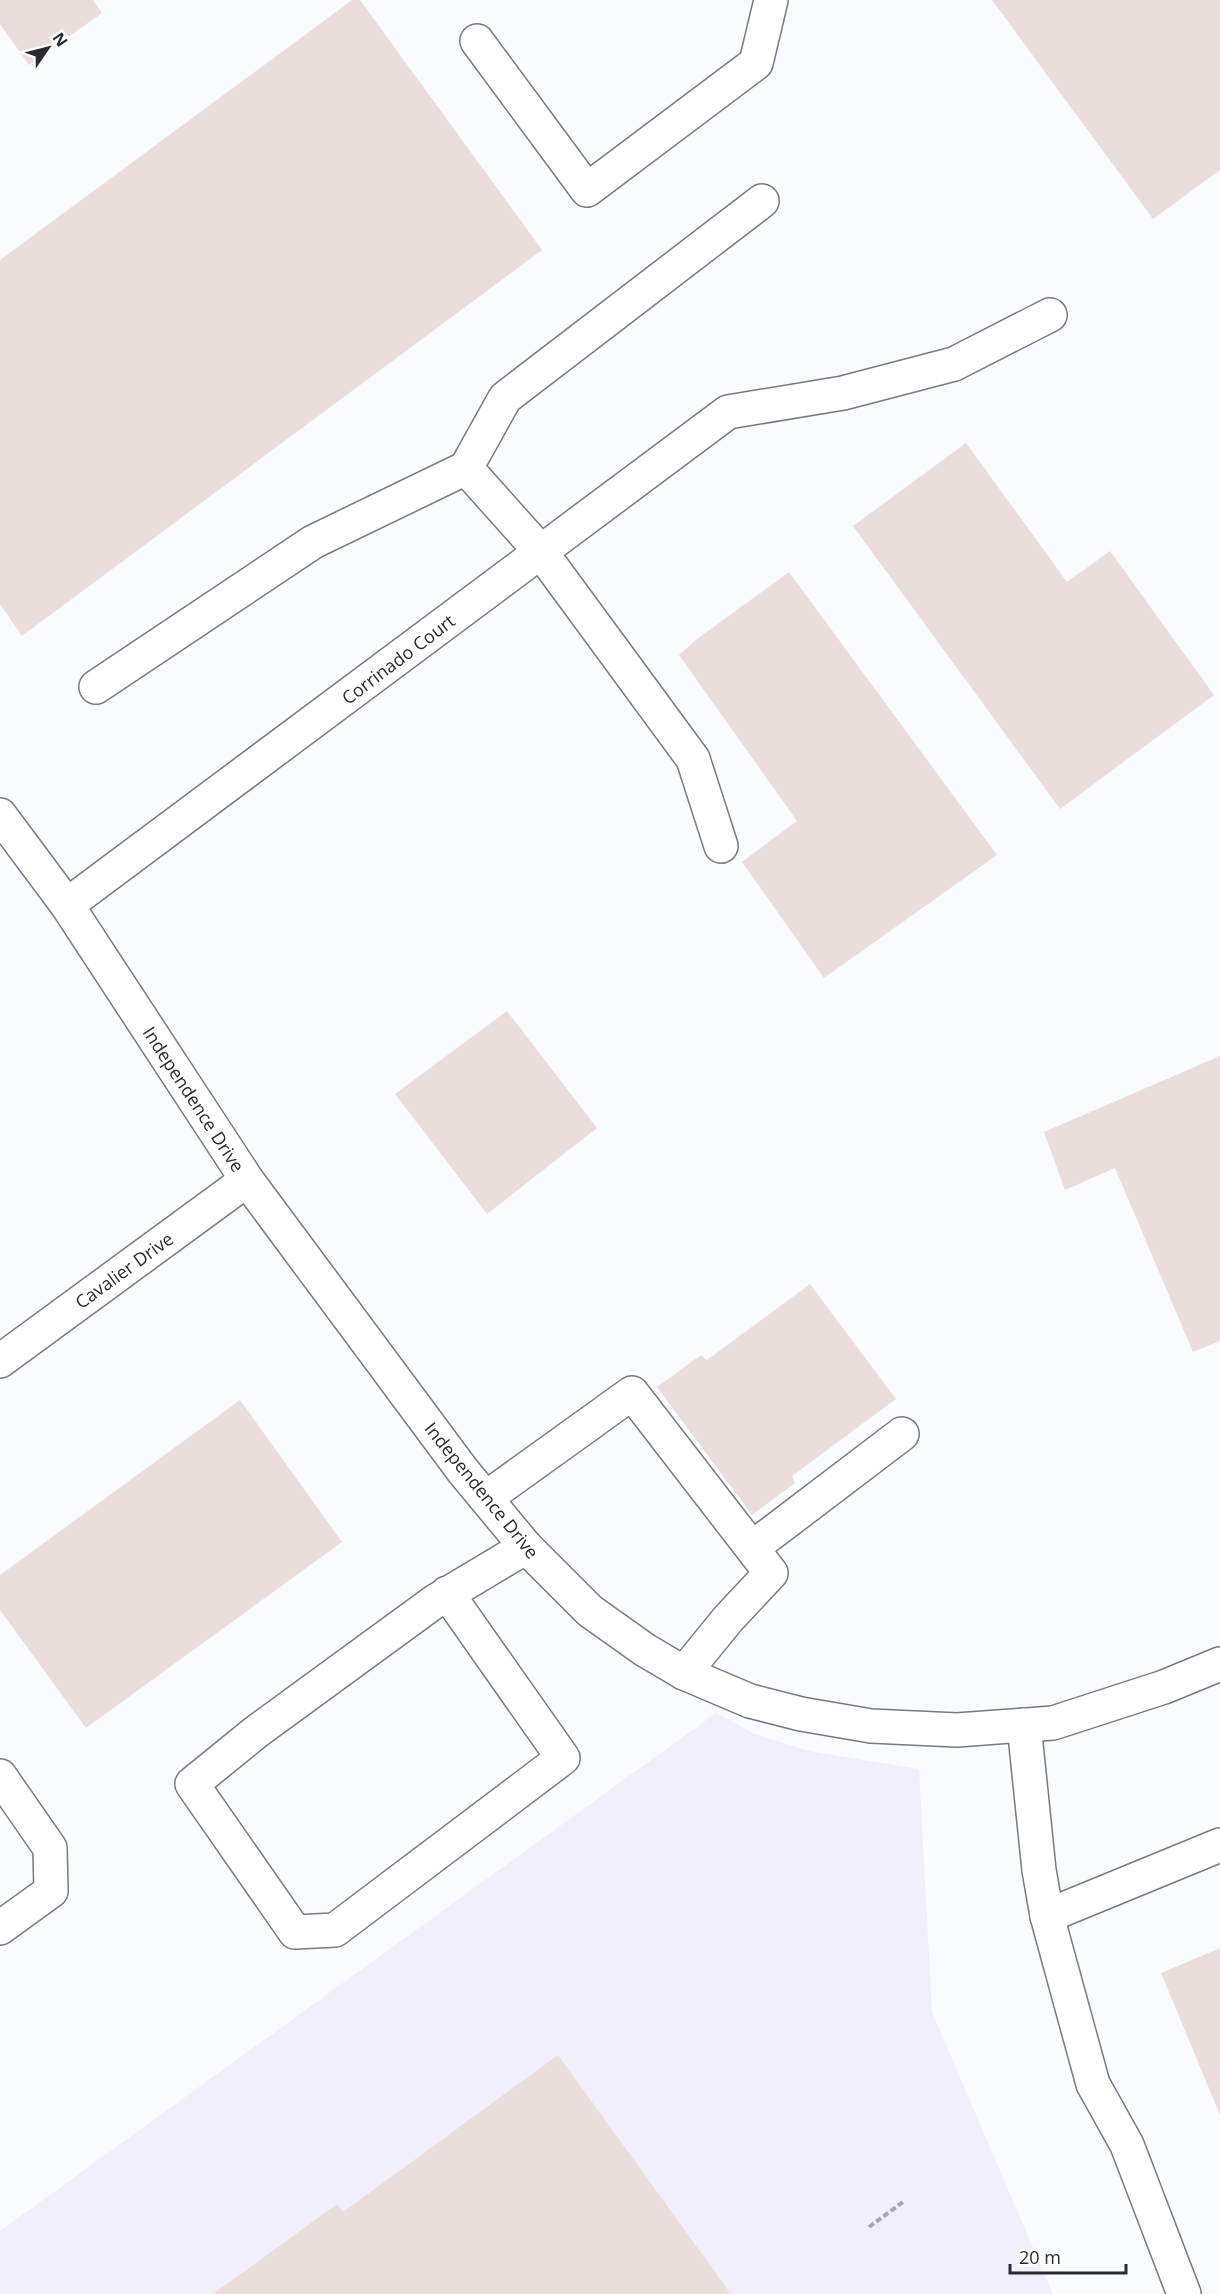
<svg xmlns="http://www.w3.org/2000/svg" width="1220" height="2294" font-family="'Open Sans',sans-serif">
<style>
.commercial{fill:#f2effc}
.building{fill:#e9dedb}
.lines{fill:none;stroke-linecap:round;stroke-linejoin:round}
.minor-casing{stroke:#777a81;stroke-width:36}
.path{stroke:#a6a8ab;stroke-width:4;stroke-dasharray:6 3;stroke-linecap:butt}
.minor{stroke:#fff;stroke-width:33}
.labels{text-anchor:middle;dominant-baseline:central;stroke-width:4.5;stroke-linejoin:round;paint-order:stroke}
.street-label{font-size:18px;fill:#282a2d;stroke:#fff}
</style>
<rect width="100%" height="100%" fill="#fafbff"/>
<polygon class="commercial" points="716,1713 755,1734 809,1751 919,1769 932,2012 1053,2294 0,2294 0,2231"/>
<g class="building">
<polygon points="0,0 93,0 102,13 29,65 0,24"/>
<polygon points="352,0 360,0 542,250 22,636 0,604 0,260"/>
<polygon points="992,0 1220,0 1220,170 1153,219"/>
<polygon points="966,443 1067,582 1110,551 1214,695 1060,809 853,526"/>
<polygon points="789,572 997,855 824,978 742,862 797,821 679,655 697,639"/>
<polygon points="507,1011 597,1128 487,1214 395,1094"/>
<polygon points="1220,1056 1220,1341 1193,1352 1115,1168 1065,1190 1044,1132"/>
<polygon points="810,1284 896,1399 792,1476 795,1483 752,1515 657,1387 701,1355 707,1360"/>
<polygon points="240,1400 342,1542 86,1728 0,1610 0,1575"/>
<polygon points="1220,1948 1220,2115 1161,1973"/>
<polygon points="558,2055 731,2294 213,2294 337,2204 343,2212"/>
</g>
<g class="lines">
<defs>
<g id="minor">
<polyline points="477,41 587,190 756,63 771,0"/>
<polyline points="466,468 505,398 762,201"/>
<polyline points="96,687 313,542 466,468 541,552 693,759 721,846"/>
<polyline points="0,815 67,905 247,1180 463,1471 526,1547 590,1611 645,1650 684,1673 750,1701 801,1714 871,1726 957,1730 1053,1723 1164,1687 1220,1664"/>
<polyline points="67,905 728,412 843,393 954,364 1050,315"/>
<polyline points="0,1361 247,1180"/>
<polyline points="486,1498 632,1393 771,1573 728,1619 684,1673"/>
<polyline points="752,1548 902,1434"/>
<polyline points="447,1593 563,1758 335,1930 295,1932 192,1784 256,1732 434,1602 526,1547"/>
<polyline points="1024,1725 1039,1870 1047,1916 1093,2084 1127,2145 1184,2294"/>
<polyline points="0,1776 50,1848 51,1891 0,1928"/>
<polyline points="1047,1916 1220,1845"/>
</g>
</defs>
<use href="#minor" class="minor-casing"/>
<polyline class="path" points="869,2227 903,2202"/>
<use href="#minor" class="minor"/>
</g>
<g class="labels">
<g class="street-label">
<text transform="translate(398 659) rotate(-37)">Corrinado Court</text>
<text transform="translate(194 1099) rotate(57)">Independence Drive</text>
<text transform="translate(124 1270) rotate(-36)">Cavalier Drive</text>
<text transform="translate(482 1490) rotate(51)">Independence Drive</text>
</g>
</g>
<g transform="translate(48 48) rotate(55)" stroke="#ffffff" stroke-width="4.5" paint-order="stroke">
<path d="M0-4.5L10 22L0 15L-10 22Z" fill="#282a2d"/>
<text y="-9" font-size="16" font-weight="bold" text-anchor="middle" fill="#282a2d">N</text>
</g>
<path d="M1010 2264v9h116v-9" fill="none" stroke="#282a2d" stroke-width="3"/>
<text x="1019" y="2264" font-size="18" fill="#282a2d" stroke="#ffffff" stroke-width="4.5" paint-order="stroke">20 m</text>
</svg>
